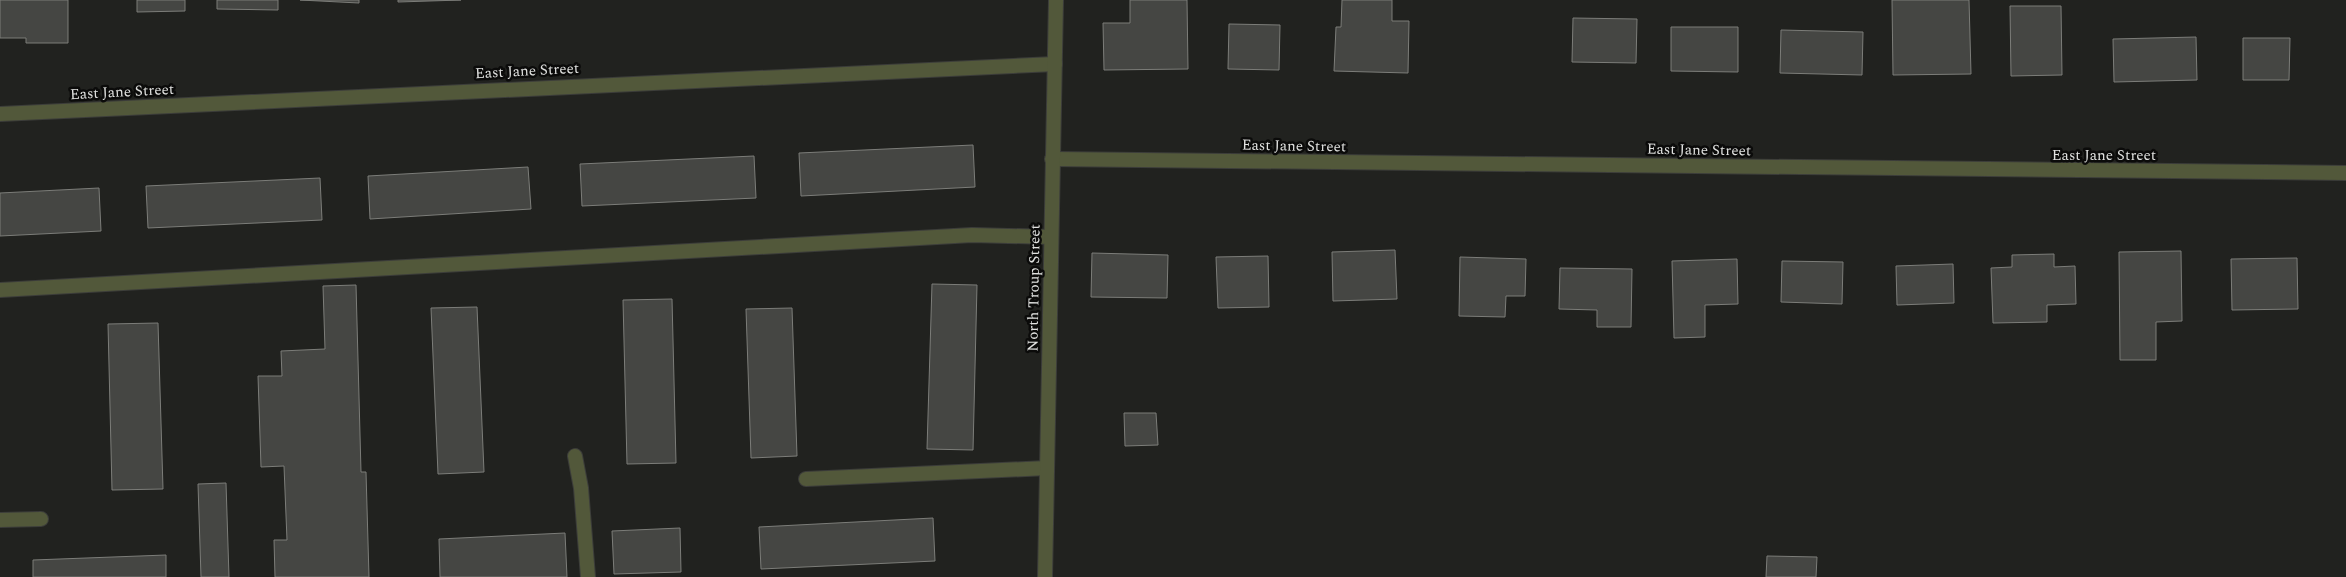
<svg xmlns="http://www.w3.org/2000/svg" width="2346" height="577" font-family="Spectral,serif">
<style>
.building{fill:#454643;stroke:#7c7d79}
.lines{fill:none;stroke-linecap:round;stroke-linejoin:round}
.service-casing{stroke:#3c3d3a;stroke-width:16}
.minor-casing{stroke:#3c3d3a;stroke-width:16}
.tertiary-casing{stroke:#3c3d3a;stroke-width:16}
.service{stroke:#52583a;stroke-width:14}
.minor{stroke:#52583a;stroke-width:14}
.tertiary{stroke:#52583a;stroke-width:14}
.labels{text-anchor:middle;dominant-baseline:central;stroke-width:5;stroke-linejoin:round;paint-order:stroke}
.street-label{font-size:15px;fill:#e1e2e0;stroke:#0b0b0a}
</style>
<rect width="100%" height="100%" fill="#21221f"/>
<g class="building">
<polygon points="0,0 68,0 68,43 26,43 26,38 0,38"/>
<polygon points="137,0 185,0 185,11 137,12"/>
<polygon points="217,0 278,0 278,10 217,9"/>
<polygon points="300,0 359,0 359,3"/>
<polygon points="398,0 461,0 398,2"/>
<polygon points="1130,0 1187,0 1188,69 1104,70 1103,23 1130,23"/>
<polygon points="1342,0 1392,0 1392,21 1409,21 1408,73 1334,71 1336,27 1341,27"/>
<polygon points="1892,0 1969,0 1971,74 1893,75"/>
<polygon points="2010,6 2061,6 2062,75 2011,76"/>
<polygon points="1573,18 1637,19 1636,63 1572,62"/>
<polygon points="1229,24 1280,25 1279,70 1228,69"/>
<polygon points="1671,27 1738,27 1738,72 1671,71"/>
<polygon points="1781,30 1863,32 1862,75 1780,73"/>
<polygon points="2196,37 2197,80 2114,82 2113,39"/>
<polygon points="2243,38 2290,38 2289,80 2243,80"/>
<polygon points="973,145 975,187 801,196 799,153"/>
<polygon points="754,156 756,198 582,206 580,164"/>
<polygon points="528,167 531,209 370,219 368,176"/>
<polygon points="320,178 322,220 148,228 146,186"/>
<polygon points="99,188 101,231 0,236 0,193"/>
<polygon points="1395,250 1397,299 1333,301 1332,252"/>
<polygon points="2181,251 2182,321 2156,322 2156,360 2120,360 2119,252"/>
<polygon points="1092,253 1168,255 1167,298 1091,297"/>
<polygon points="2054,254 2054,267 2075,266 2076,304 2047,305 2047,322 1993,323 1991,268 2012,267 2012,255"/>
<polygon points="1268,256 1269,307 1218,308 1216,257"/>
<polygon points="1460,257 1526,259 1525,296 1506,296 1505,317 1459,316"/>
<polygon points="2297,258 2298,309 2232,310 2231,259"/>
<polygon points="1737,259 1738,304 1705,305 1705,337 1674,338 1672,261"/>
<polygon points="1782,261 1843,262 1842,304 1781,302"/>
<polygon points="1953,264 1954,303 1897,305 1896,266"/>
<polygon points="1560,268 1632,269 1631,327 1597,327 1597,310 1559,309"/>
<polygon points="932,284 977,285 973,450 927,449"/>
<polygon points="356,285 361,472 366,472 369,577 275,577 274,540 287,540 284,466 261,467 258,376 282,376 281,351 325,349 323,286"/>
<polygon points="672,299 676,463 627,464 623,300"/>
<polygon points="477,307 484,472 438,474 431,308"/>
<polygon points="792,308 797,456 751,458 746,309"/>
<polygon points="158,323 163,489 112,490 108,324"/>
<polygon points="1124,413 1156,413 1158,445 1125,446"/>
<polygon points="226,483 229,577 201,577 198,484"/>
<polygon points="933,518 935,561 761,569 759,527"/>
<polygon points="680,528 681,572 614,574 612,531"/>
<polygon points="565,533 567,577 440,577 439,539"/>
<polygon points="166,555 166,577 33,577 33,560"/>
<polygon points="1767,556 1817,557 1816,577 1766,577"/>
</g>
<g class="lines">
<defs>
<g id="service">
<polyline points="0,290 972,235 1051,237"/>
<polyline points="575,456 581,488 588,577"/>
<polyline points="806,479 1047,468"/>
<polyline points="0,520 41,519"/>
</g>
<g id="minor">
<polyline points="0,114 1055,64"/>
<polyline points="1052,159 2346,173"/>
</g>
<polyline id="tertiary" points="1045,577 1056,0"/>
</defs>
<use href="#service" class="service-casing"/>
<use href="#minor" class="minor-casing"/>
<use href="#tertiary" class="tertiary-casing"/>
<use href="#service" class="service"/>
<use href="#minor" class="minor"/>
<use href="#tertiary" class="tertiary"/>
</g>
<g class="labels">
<g class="street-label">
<text transform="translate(527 71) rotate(-3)">East Jane Street</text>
<text transform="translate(122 92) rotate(-3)">East Jane Street</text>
<text transform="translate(1294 146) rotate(1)">East Jane Street</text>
<text transform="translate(1699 150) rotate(1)">East Jane Street</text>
<text x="2104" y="155">East Jane Street</text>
<text transform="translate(1034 288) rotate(-89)">North Troup Street</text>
</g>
</g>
</svg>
